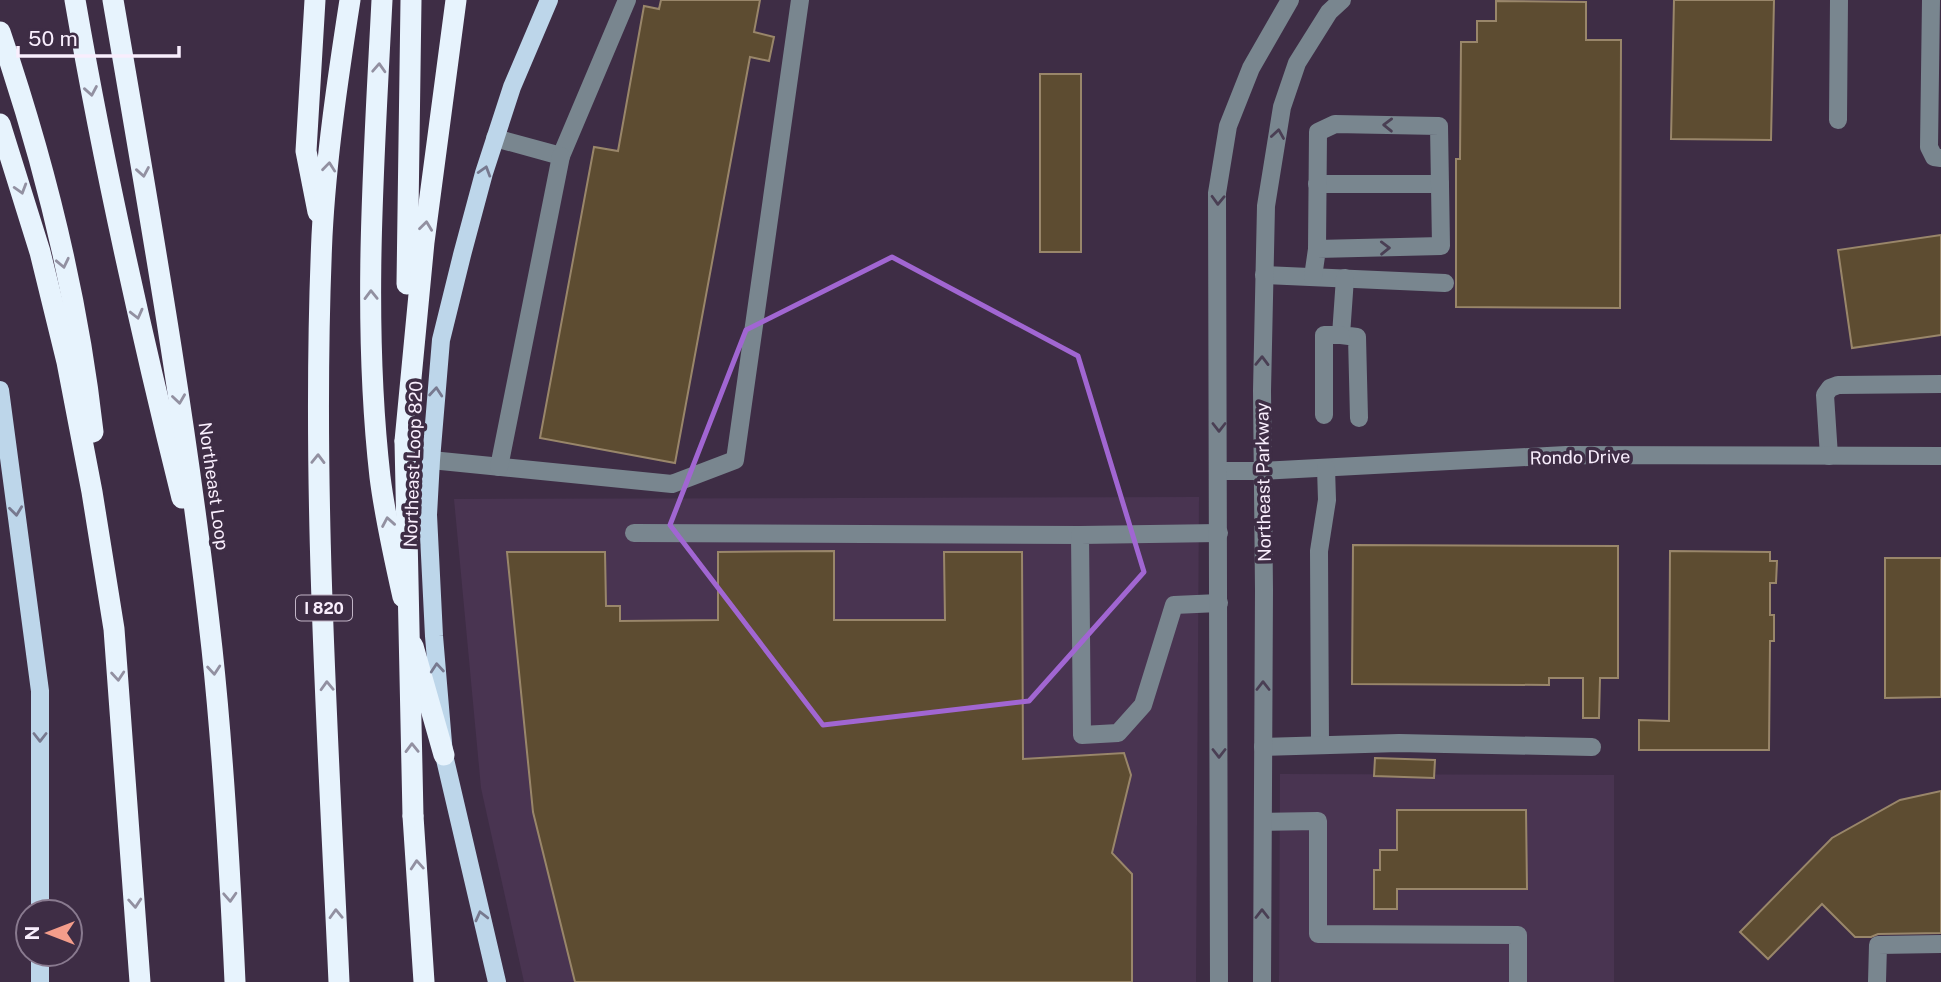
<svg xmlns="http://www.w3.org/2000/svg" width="1941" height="982" font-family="'Public Sans',sans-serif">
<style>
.built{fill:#493451}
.building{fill:#5d4c31;stroke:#99866a;stroke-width:2}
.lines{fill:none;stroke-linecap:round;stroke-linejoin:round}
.minor{stroke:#79868f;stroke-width:18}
.major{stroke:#bdd6ea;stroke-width:18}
.highway{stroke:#e7f3fd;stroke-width:21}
.highway-bridge{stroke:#e7f3fd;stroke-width:21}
.oneway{stroke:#9290a1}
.oneway2{stroke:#4a3f54}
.oneway3{stroke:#77798f}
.marked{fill:none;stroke:#a166d2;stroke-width:5;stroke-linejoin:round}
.labels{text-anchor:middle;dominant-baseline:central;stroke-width:7;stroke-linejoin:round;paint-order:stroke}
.shield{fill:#3e2d45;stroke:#c1b4c6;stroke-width:2}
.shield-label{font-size:16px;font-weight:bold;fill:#f9eefd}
.street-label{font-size:18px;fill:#f9eefd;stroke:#3e2d45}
</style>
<rect width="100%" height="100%" fill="#3e2d45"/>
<g class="built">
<polygon points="1199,497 1196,982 524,982 481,788 454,499"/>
<polygon points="1280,774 1614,775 1614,982 1279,982"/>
</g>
<g class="building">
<polygon points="661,0 760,0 754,32 774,37 769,61 750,57 675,463 540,438 594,147 618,151 644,6 659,9"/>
<polygon points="1674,0 1774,0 1771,140 1671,139"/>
<polygon points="1496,1 1586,2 1586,40 1621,40 1620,308 1456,307 1456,159 1460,159 1461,42 1477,42 1477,21 1496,21"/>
<rect x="1040" y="74" width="41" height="178"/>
<polygon points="1941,235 1941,335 1852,348 1838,250"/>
<polygon points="1353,545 1618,546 1618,678 1600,678 1599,718 1583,718 1583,678 1549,678 1549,685 1352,684"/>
<polygon points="834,551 834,620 945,620 944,552 1022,552 1023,759 1124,753 1131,775 1112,853 1132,874 1132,982 575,982 533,812 507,552 605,552 606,606 620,606 620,621 718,620 718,552"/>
<polygon points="1670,551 1770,552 1770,561 1777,561 1776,583 1770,583 1770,615 1774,615 1774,641 1770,641 1769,750 1639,750 1639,720 1669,721"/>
<polygon points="1885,558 1941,558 1941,697 1885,698"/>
<polygon points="1375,758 1435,760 1434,778 1374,776"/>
<polygon points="1941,791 1941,933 1878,934 1871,937 1855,937 1822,904 1768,959 1740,932 1832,838 1900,800"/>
<polygon points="1397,810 1526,810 1527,889 1397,889 1397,909 1374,909 1374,870 1380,870 1380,850 1397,850"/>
</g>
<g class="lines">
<g class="minor">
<polyline points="1931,0 1929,147 1934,157 1941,158"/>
<polyline points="1838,120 1839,0"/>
<polyline points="495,138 561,156 627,0"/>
<polyline points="1317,184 1440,184"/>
<polyline points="1264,275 1445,283"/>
<polyline points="1313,277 1317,249 1318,132 1335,124 1439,126 1441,246 1317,249"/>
<polyline points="1345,278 1341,335 1357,337 1359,418"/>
<polyline points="1324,415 1324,335 1341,335"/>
<polyline points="1829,456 1825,395 1830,388 1838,385 1941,384"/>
<polyline points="431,460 672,484 735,460 800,0"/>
<polyline points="499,467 561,156"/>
<polyline points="1219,471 1262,471 1566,455 1941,456"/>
<polyline points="634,533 1080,535"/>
<polyline points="1219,603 1174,605 1143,705 1118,733 1082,735 1080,535 1219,533"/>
<polyline points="1320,745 1319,551 1327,500 1326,468"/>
<polyline points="1263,747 1399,743 1592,747"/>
<polyline points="1263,822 1318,821 1318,934 1518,935 1518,982"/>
<polyline points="1219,982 1217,193 1228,126 1251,68 1290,0"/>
<polyline points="1262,982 1264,590 1262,391 1266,206 1282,107 1297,63 1329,12 1342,0"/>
<polyline points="1877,982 1878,945 1941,944"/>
</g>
<g class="major">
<polyline points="0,390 40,691 40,912"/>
<polyline points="40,954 40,982"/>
<polyline points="497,982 444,755 434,636 428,515 431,460 441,340 462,255 484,173 512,87 549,0"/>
</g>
<g class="highway">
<path d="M75,0C104,168 141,333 182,498"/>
<path d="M113,0C150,216 188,431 212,649C224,760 230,871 235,982"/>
<polyline points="315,0 306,151 318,212"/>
<path d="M382,0C374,158 362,319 380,477C385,517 394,557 403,597"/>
<path d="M0,32C44,161 78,297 93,432"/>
<polyline points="0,124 40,252 67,362 92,492 114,629 140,982"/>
<polyline points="407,284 411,0"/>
<polyline points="405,441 424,242 456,0"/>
<polyline points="413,646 444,755"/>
<polyline points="413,816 424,982"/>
<path d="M339,982C328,734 311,485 322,236C326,158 338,77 350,0"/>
</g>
<polyline class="highway-bridge" points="405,441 413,816"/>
</g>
<defs><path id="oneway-chevron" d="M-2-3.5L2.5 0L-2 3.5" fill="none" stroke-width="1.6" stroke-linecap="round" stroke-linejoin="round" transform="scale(1.75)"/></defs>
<g class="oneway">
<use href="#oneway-chevron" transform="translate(379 68) rotate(-87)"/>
<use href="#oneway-chevron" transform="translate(91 91) rotate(80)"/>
<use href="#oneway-chevron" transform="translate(329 167) rotate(-84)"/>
<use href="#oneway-chevron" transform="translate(143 172) rotate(80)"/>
<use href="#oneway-chevron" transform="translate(21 189) rotate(73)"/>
<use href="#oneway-chevron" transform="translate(426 226) rotate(-83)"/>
<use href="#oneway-chevron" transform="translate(63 263) rotate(78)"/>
<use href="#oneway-chevron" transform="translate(371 295) rotate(-91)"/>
<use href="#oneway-chevron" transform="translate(137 314) rotate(76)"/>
<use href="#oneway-chevron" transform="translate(179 399) rotate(82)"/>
<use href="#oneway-chevron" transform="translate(318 459) rotate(-89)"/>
<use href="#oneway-chevron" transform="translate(388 522) rotate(-100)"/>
<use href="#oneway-chevron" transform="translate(214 670) rotate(85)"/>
<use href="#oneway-chevron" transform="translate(118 676) rotate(85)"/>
<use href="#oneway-chevron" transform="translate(327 686) rotate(-92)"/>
<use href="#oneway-chevron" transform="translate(412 748) rotate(-91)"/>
<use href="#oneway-chevron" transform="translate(417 865) rotate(-94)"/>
<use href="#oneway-chevron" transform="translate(230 897) rotate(87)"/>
<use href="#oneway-chevron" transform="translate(135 903) rotate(86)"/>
<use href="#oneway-chevron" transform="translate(336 914) rotate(-92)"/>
</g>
<g class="oneway2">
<use href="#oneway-chevron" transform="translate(1388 125) rotate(-179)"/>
<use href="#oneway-chevron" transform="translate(1278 134) rotate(-81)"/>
<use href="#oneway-chevron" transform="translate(1218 200) rotate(92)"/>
<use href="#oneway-chevron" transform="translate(1385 248) rotate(-1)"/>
<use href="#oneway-chevron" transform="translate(1262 361) rotate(-89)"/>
<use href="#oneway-chevron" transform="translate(1219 427) rotate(90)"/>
<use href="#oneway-chevron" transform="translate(1263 686) rotate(-90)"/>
<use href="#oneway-chevron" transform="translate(1219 753) rotate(90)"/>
<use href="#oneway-chevron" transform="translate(1262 914) rotate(-90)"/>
</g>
<g class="oneway3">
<use href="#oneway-chevron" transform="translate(485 171) rotate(-73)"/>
<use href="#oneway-chevron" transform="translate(436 392) rotate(-85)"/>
<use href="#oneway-chevron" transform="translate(16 511) rotate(83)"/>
<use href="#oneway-chevron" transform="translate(437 668) rotate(-95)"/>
<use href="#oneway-chevron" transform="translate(40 737) rotate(90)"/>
<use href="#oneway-chevron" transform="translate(481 916) rotate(-104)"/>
</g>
<path class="marked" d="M892,257L1078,356L1144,572L1029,701L823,725L670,525L746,330Z"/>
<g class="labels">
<rect class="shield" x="296" y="595.5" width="56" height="25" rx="5"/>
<g class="shield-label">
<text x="324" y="608">I 820</text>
</g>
<g class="street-label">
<text transform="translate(1580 457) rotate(-1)">Rondo Drive</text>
<text transform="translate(413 464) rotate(-88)">Northeast Loop 820</text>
<text transform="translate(1263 482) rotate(-91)">Northeast Parkway</text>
<text transform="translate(214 486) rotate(82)">Northeast Loop</text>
</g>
</g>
<g transform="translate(49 933) rotate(270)"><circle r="33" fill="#3e2d45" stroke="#897a8f" stroke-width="2"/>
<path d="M0-5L12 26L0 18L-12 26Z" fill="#f49d8b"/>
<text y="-10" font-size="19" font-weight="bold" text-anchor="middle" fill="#f9eefd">N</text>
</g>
<path d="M18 46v10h161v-10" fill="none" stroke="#f9eefd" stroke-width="3.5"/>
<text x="28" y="46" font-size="21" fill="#f9eefd" stroke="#3e2d45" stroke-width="5" paint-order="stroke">50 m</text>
</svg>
